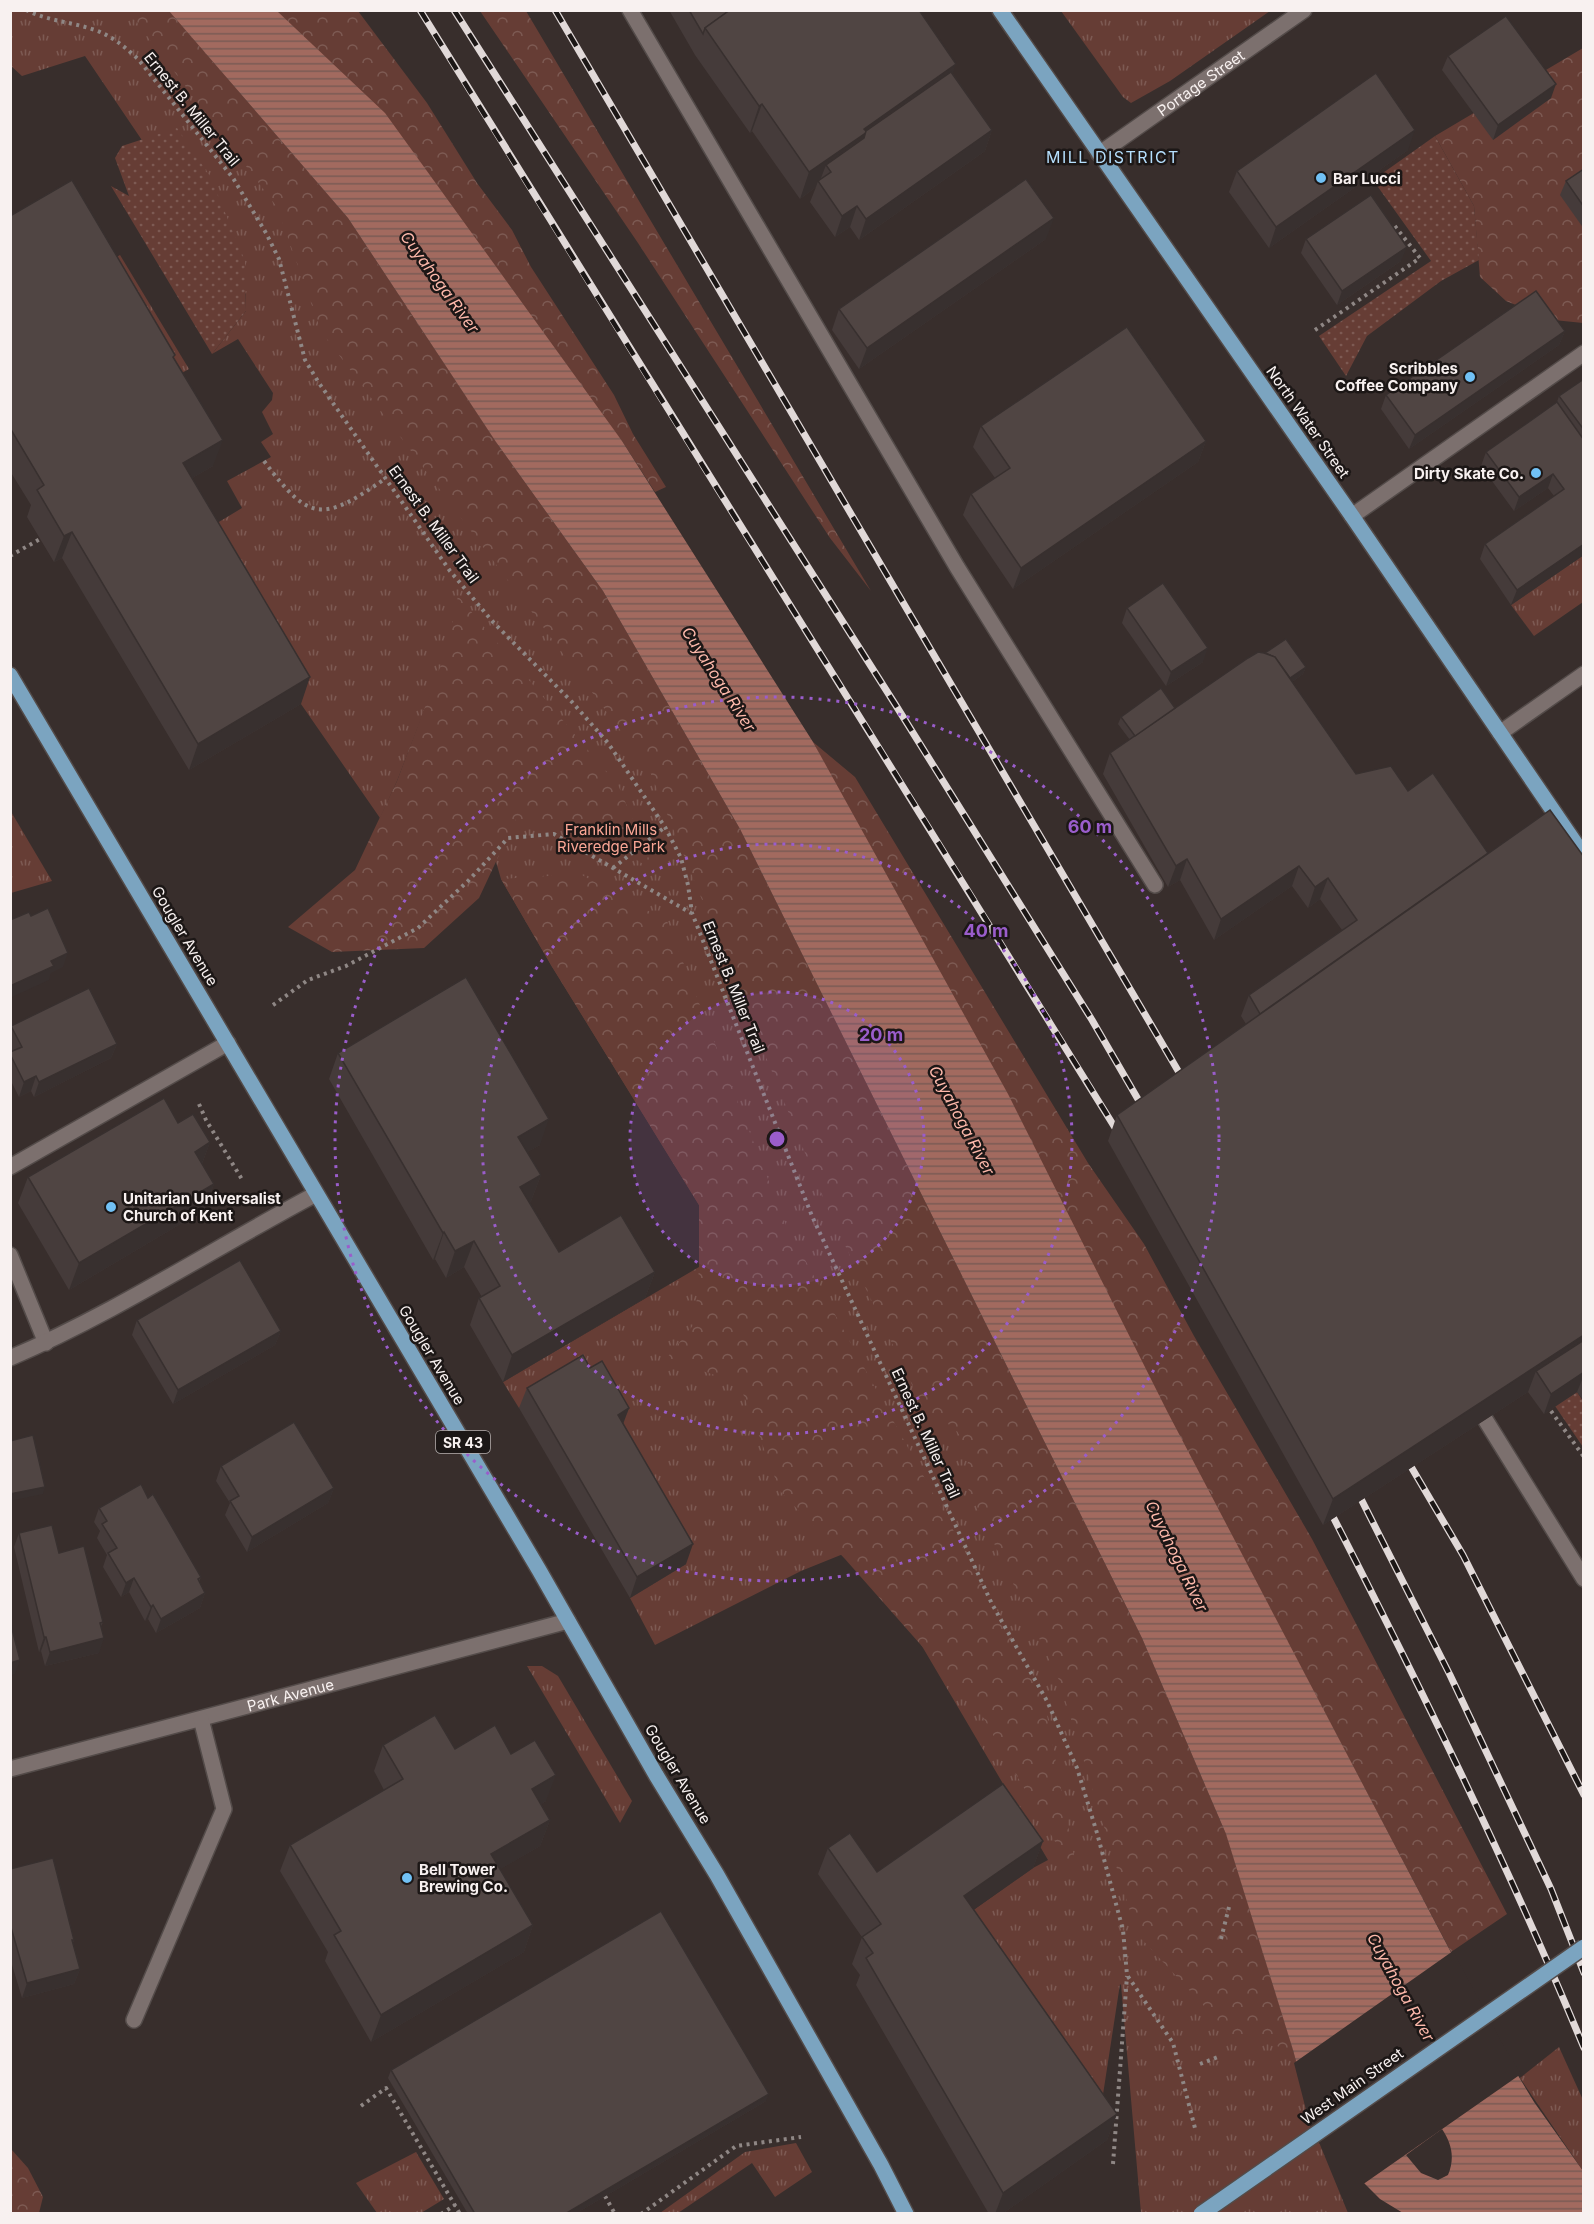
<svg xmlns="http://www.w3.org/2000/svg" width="1594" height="2224" font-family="Inter,sans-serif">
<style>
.grass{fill:url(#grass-tufts)}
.forest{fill:url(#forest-crowns)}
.garden{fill:url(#garden-dots)}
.water{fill:url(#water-rules);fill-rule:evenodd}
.pier{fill:#382e2c}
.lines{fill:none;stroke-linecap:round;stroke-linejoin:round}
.minor-casing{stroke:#534b49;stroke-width:18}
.major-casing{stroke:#534b49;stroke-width:18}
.path{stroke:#8f8785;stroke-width:4;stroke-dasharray:3 4.5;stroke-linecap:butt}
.minor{stroke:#7c706e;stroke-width:15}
.major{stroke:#7ba4c0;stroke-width:15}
.rail-casing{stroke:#e1d9d8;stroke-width:7}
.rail{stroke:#1c1716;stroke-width:4.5;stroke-dasharray:14;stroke-linecap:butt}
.major-bridge-casing{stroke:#534b49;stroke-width:18;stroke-linecap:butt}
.major-bridge{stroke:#7ba4c0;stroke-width:15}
.wall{fill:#453b3a}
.shaded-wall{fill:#38302f}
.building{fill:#504543;stroke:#38302f;stroke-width:1.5}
.ring{fill:none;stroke:#9a5dcb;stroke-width:3;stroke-dasharray:3 6}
.poi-dot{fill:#71c1f5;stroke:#1c1716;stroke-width:2}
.labels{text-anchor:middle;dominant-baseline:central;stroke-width:5;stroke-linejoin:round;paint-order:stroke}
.shield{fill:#1c1716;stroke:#b6b0af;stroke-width:1.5}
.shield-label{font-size:14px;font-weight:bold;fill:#f8f1f0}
.street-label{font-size:15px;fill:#f8f1f0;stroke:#1c1716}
.poi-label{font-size:15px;font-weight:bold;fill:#f8f1f0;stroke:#1c1716;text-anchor:start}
.park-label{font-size:15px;fill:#fba695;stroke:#1c1716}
.neighbourhood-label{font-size:16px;letter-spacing:1.5px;fill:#b5dffd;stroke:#1c1716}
.water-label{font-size:16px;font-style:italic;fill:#feb9ab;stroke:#1c1716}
.centre{fill:#9a5dcb;stroke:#1c1716;stroke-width:3}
.ring-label{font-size:18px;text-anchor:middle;font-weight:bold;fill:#9a5dcb;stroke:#1c1716;stroke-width:5;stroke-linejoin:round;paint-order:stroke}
</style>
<defs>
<pattern id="grass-tufts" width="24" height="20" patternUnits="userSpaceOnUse" patternTransform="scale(1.5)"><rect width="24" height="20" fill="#663d35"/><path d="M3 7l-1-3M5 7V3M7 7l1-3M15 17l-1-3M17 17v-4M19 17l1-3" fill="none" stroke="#7d5a53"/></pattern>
<pattern id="forest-crowns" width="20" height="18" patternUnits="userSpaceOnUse" patternTransform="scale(1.5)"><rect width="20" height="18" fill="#663d35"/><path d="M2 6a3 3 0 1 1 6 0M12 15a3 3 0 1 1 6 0" fill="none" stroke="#7d5a53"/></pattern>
<pattern id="garden-dots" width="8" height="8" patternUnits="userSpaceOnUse" patternTransform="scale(1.5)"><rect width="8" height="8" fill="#663d35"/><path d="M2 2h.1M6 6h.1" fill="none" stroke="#7d5a53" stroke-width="1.8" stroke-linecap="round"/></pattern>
<pattern id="water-rules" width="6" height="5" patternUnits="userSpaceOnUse" patternTransform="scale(1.5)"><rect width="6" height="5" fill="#a26a5f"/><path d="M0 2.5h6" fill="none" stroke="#7a5b55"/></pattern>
</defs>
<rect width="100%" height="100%" fill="#382e2c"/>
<g class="grass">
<polygon points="11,11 169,11 348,218 496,442 1226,1834 1293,2050 1316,2135 1348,2213 1141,2213 1121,1985 1120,1984 1098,2127 955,1923 1033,1868 1048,1860 863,1546 801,1571 655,1645 630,1598 686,1564 575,1376 519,1408 503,1382 699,1267 699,1205 551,965 501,879 440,670 397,781 380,818 301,704 199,534 242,508 227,481 271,457 261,442 273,434 262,412 272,400 273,393 238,339 212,354 246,311 246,294 85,56 22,76 11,66"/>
<polygon points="1061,11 1270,11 1170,81 1131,103 1123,97"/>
<polygon points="120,255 189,369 166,382 98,268"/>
<polygon points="1583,555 1583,602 1534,636 1511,605"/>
<polygon points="10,810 52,881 11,893 10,893"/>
<polygon points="527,1666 542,1666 558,1676 632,1801 620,1823"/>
<polygon points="1559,2047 1583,2100 1583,2171 1520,2078"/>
<polygon points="796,2143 812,2172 775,2197 752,2163 678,2213 660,2213 745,2152"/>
<polygon points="416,2152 444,2199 421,2213 377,2213 356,2183"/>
</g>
<g class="forest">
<polygon points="114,11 169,11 347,218 496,442 603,591 740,829 1142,1638 1226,1834 1293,2050 1231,2035 1137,1934 1059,1680 962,1476 971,1455 954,1426 928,1418 829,1212 648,767 321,331 277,207 135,20"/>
<polygon points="277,11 358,11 427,103 477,183 512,230 531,267 614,395 633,434 666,487 655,492 622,441"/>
<polygon points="480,11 526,11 871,591 830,538 638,243"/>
<polygon points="1583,48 1583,323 1554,320 1506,301 1480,277 1474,206 1435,136"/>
<polygon points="458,596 619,787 654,871 588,829 516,819 479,898 424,948 332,952 288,927 355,870 397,781 447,649"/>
<polygon points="813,742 855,777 1088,1163 1144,1244 1194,1336 1312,1539 1507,1914 1451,1952"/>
<polygon points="580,874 667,921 786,1225 1043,1694 1079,1883 980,1712 845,1559 780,1491 739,1383 666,1359 695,1323 699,1267 699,1205 551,965 501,879"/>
<polygon points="11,2149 28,2168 43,2197 39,2213 11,2213"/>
</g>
<g class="garden">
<polygon points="177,128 210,176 245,261 246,311 212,354 111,186 129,196 115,158 122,146"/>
<polygon points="1435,136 1474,206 1479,260 1441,281 1367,336 1346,376 1319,336 1431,261 1373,180"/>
<polygon points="1577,1392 1583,1401 1583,1447 1555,1406"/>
</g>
<path class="water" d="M169,11H277L385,113L622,441L813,742L1008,1094L1168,1413L1499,2044L1534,2102L1583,2171V2213H1403L1380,2199L1316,2135L1293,2050L1226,1834L1142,1638L740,829L603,591L496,442L348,218ZM1442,2129C1452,2144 1455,2158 1448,2175L1438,2180L1421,2173L1406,2155Z"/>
<polygon class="pier" points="1453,1951 1502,2043 1521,2074 1362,2185 1313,2137 1294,2063"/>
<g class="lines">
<defs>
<g id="minor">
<polyline points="630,10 957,567 1155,885"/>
<path id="s1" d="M1099,154L1304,10"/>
<polyline points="1352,516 1584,353"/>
<polyline points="1500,733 1584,674"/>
<polyline points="10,1167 228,1043"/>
<polyline points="10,1255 46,1343"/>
<path d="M10,1358C117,1312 214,1248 316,1194"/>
<polyline points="1475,1403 1584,1579"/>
<path id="s2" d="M10,1769L568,1621"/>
<polyline points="134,2020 224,1809 201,1719"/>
</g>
<g id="major">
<polyline points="1000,10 1352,516 1584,856"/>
<polyline points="10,675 539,1570 656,1775 717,1875 881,2165 906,2214"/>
</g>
</defs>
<use href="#minor" class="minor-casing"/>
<use href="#major" class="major-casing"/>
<g class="path">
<path d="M26,10C48,21 72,22 95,30C112,36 125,47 138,59L233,178L266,233L279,259L305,360L319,383L450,571L493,622L572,702L608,743L665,827L681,858L688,885L692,913L812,1216L992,1604L1047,1701L1077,1768L1097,1833L1123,1930L1127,1975L1173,2043L1196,2132"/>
<polyline points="1315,330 1420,258 1394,225 1389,229"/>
<path d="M264,461C310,523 323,522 386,478"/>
<polyline points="10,556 40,539"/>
<polyline points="613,868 665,827"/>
<polyline points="273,1005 308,980 346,966 418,928 469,880 508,838 554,834 691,913"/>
<polyline points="199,1104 206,1120 243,1181"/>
<polyline points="1551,1411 1584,1457"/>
<polyline points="1221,1939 1229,1907"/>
<polyline points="1200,2064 1218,2057"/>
<polyline points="361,2106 386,2088 460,2214"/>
<polyline points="1113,2164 1127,1976"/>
<polyline points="605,2196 615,2214"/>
<polyline points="441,2214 455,2205"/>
<polyline points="641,2214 736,2146 801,2137"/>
</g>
<use href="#minor" class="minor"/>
<use href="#major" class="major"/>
<defs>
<g id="rail">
<path d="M420,10C652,388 890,762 1122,1139"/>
<polyline points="454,10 895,704 1092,1020 1146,1113"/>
<polyline points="555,10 1187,1086"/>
<polyline points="1403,1453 1463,1555 1584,1795"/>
<polyline points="1354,1485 1450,1675 1551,1889 1584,1973"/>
<path d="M1326,1503C1418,1682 1507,1862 1584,2048"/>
</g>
</defs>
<use href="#rail" class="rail-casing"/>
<use href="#rail" class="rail"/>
<defs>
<polyline id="major-bridge" points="1201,2214 1584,1947"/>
</defs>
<use href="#major-bridge" class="major-bridge-casing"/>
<use href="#major-bridge" class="major-bridge"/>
</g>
<g class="wall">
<polygon points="669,10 919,10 953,74 992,130 985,151 859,240 850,227 835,237 810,202 816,187 800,199 752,131 750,133 695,55"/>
<polygon points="1448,56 1551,98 1493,140 1442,70"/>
<polygon points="1408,150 1269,248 1229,192 1237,171"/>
<polygon points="1584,169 1584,229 1560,195 1566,181"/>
<polygon points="10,216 174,358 213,466 192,478 301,704 189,770 62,558 54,562 27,517 31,505 10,471"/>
<polygon points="1046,239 859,369 832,330 839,309"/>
<polygon points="1306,239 1401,261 1337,305 1301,253"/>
<polygon points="1565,331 1559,345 1409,449 1381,409 1386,395"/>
<polygon points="1584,379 1584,555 1511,605 1480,559 1485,544 1554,496 1548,488 1514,511 1481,466 1486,452 1557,402 1559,396"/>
<polygon points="981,426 1206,441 1198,462 1013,589 963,515 971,494 995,478 973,447"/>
<polygon points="1127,608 1203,662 1166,686 1122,623"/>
<polygon points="1306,667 1303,674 1292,682 1356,774 1408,791 1488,853 1584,857 1584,1401 1577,1392 1544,1414 1528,1392 1323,1525 1108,1141 1117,1115 1246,1024 1241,1016 1249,995 1342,930 1320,899 1308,908 1292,886 1214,940 1180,880 1168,887 1103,774 1110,753 1130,740 1118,724 1121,717 1175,708"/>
<polygon points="11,1026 117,1044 111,1058 34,1097 31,1091 19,1097 10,1079 10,1052 12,1052 10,1049"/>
<polygon points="338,1053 540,1145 527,1152 541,1175 531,1201 529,1202 559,1252 655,1272 645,1298 503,1382 470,1325 479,1298 482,1297 464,1267 446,1278 435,1259 433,1260 329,1079"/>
<polygon points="178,1123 210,1142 202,1164 214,1184 204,1210 69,1290 18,1203 28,1177"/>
<polygon points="137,1320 281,1331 275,1345 173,1404 132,1335"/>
<polygon points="590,1368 629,1408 623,1424 686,1564 630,1598 519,1408 527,1388"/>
<polygon points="221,1466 334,1488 328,1503 247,1552 225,1515 230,1503 216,1481"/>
<polygon points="148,1498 201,1577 199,1582 205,1593 200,1608 156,1633 148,1619 145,1621 129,1592 121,1597 103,1567 107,1555 97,1538 100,1531 94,1522 99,1508"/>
<polygon points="19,1533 103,1622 101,1627 99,1653 45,1666 41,1651 39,1652 14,1547"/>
<polygon points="383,1745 455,1749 511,1754 546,1801 541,1804 550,1820 540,1846 500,1869 533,1925 524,1952 371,2042 325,1961 328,1952 280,1871 290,1845 384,1790 374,1771"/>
<polygon points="1043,1841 1033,1868 974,1909 1117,2114 1107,2140 1002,2214 989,2214 856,1985 860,1975 852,1964 862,1937 818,1874 828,1848 877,1872"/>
<polygon points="10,1869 74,1940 73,1943 80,1969 74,1984 22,1998 10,1958"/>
<polygon points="391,2070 766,2101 575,2214 468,2214 388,2078"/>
</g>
<g class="shaded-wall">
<polygon points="956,64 947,90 831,172 826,165 819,183 818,181 816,187 800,199 809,172 864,129"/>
<polygon points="1556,84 1551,98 1493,140 1498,125"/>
<polygon points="762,104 752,131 750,133 759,106"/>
<polygon points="992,130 985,151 859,240 866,219"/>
<polygon points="1415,130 1408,150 1269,248 1276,227"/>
<polygon points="857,206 850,227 835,237 842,216"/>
<polygon points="1054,218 1046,239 859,369 867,348"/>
<polygon points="1407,247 1401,261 1337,305 1342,291"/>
<polygon points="1565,331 1559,345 1409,449 1415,435"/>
<polygon points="223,440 213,466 173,489 183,463"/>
<polygon points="1206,441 1198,462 1013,589 1021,568"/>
<polygon points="1553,474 1548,488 1514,511 1519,497"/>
<polygon points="72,532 62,558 54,562 64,536"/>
<polygon points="1584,544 1584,555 1511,605 1517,590"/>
<polygon points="1208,648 1203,662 1166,686 1171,672"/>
<polygon points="1306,667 1303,674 1278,692 1280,685"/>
<polygon points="310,677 301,704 189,770 198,744"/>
<polygon points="1187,859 1180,880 1168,887 1176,866"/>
<polygon points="1299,866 1292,886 1214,940 1221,919"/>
<polygon points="1328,878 1320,899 1308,908 1315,887"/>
<polygon points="68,953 63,967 51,973 49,980 10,998 10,986 51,961"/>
<polygon points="117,1044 111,1058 34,1097 39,1082"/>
<polygon points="36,1076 31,1091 19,1097 24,1082"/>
<polygon points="549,1119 540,1145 508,1163 518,1137"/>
<polygon points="210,1142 200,1169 195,1152"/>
<polygon points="541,1175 531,1201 511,1213 520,1187"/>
<polygon points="214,1184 204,1210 69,1290 79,1263"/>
<polygon points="444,1232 435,1259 433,1260 443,1233"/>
<polygon points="474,1241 464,1267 446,1278 455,1251"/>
<polygon points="655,1272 645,1298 503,1382 512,1355"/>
<polygon points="281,1331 275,1345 173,1404 178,1390"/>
<polygon points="1584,1335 1584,1355 1536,1371 1528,1392 1323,1525 1333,1499"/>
<polygon points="1584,1372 1584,1375 1577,1392 1544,1414 1551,1394"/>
<polygon points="629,1408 621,1429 618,1415"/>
<polygon points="45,1487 43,1494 10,1501 10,1494"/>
<polygon points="334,1488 328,1503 247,1552 252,1537"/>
<polygon points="693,1544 686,1564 630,1598 637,1577"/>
<polygon points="134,1578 129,1592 121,1597 126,1583"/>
<polygon points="205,1593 200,1608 156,1633 161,1619"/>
<polygon points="153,1605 148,1619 145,1621 151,1607"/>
<polygon points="44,1637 46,1637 41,1651 39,1652"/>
<polygon points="104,1638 99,1653 45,1666 50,1652"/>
<polygon points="20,1660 15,1674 10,1676 10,1663"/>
<polygon points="556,1775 546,1801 522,1815 532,1789"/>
<polygon points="550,1820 540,1846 482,1880 491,1854"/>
<polygon points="1043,1841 1033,1868 955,1923 964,1896"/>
<polygon points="533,1925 524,1952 371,2042 381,2015"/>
<polygon points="80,1969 74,1984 22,1998 27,1983"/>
<polygon points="769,2094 766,2101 575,2214 565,2214"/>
<polygon points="1117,2114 1107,2140 1002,2214 995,2214 1003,2193"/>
</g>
<g class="building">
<polygon points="689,10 730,10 705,28 703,34"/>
<polygon points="730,10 919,10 956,64 864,129 867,132 809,172 762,104 759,106 705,28"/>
<polygon points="1506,16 1556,84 1498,125 1448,56"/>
<polygon points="951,72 992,130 866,219 857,206 842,216 818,181 831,172 826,165 864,138 866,131"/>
<polygon points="1376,73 1415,130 1276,227 1237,171"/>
<polygon points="1584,169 1584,207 1566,181"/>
<polygon points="1026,179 1054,218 867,348 839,309"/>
<polygon points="72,180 175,355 173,357 223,440 183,463 310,677 198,744 72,532 64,536 37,490 44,485 10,428 10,216"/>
<polygon points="1371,195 1407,247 1342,291 1306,239"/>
<polygon points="1536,291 1565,331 1415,435 1386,395"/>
<polygon points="1127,327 1206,441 1021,568 971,494 1010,468 981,426"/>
<polygon points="1584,379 1584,430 1559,396"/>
<polygon points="1557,402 1584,440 1584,544 1517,590 1485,544 1564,489 1553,474 1519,497 1486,452"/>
<polygon points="1163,583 1208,648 1171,672 1127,608"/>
<polygon points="1286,639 1306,667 1290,678 1275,657 1265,653"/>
<polygon points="1258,652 1264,653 1275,657 1356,774 1391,766 1408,791 1433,773 1488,853 1260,1014 1249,995 1357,920 1328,878 1315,887 1299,866 1221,919 1187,859 1176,866 1110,753 1248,658"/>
<polygon points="1161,688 1175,708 1135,736 1121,717"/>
<polygon points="1550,810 1584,857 1584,1335 1333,1499 1117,1115"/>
<polygon points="48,908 68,953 51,961 54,966 10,986 10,920 29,912 31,916"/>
<polygon points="466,977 549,1119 518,1137 541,1175 520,1187 559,1252 621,1215 655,1272 512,1355 479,1298 500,1286 474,1241 455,1251 444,1232 443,1233 338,1053"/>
<polygon points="89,988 117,1044 39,1082 36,1076 24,1082 10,1054 10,1052 22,1047 11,1026"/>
<polygon points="164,1098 178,1123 193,1114 210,1142 195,1152 214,1184 79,1263 28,1177"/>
<polygon points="240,1260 281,1331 178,1390 137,1320"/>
<polygon points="1584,1340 1584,1372 1551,1394 1536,1371"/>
<polygon points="583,1355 590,1368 602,1361 629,1408 618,1415 693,1544 637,1577 527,1388"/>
<polygon points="294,1422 334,1488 252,1537 230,1501 239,1496 221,1466"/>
<polygon points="33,1435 45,1487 10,1494 10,1441"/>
<polygon points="141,1484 148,1498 153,1494 201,1577 198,1579 205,1593 161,1619 153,1605 151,1607 134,1578 126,1583 108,1553 117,1548 102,1524 107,1521 99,1508"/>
<polygon points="52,1525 59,1553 84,1546 103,1622 100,1623 104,1638 50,1652 46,1637 44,1637 19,1533"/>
<polygon points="10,1621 20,1660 10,1663"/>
<polygon points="435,1715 455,1749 495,1725 511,1754 535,1740 556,1775 532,1789 550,1820 491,1854 533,1925 381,2015 334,1935 341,1931 290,1845 403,1779 383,1745"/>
<polygon points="1003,1784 1043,1841 964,1896 1117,2114 1003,2193 866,1958 873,1953 862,1937 881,1924 828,1848 850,1833 877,1872"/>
<polygon points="53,1858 74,1940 72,1940 80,1969 27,1983 10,1924 10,1869"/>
<polygon points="661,1911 769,2094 565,2214 475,2214 391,2070"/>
</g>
<circle cx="777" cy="1139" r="147" fill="#9a5dcb" fill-opacity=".12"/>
<g class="ring">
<circle cx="777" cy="1139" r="147"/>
<circle cx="777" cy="1139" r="295"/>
<circle cx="777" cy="1139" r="442"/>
</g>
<g class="poi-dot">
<circle cx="1321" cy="178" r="6"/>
<circle cx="1470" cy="377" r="6"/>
<circle cx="1536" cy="473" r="6"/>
<circle cx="111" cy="1207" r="6"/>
<circle cx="407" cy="1878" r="6"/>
</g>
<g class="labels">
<rect class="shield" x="436" y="1431" width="54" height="22" rx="4.5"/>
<g class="shield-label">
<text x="463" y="1442">SR 43</text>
</g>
<g class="street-label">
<text stroke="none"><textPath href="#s1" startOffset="124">Portage Street</textPath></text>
<text transform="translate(192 109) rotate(51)">Ernest B. Miller Trail</text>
<text transform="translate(1308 422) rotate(55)">North Water Street</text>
<text transform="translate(434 524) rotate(54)">Ernest B. Miller Trail</text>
<text transform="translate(185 936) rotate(59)">Gougler Avenue</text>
<text transform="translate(734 987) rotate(68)">Ernest B. Miller Trail</text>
<text transform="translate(432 1355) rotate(59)">Gougler Avenue</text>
<text transform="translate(926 1433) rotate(65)">Ernest B. Miller Trail</text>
<text stroke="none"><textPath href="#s2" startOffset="290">Park Avenue</textPath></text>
<text transform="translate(678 1774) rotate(59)">Gougler Avenue</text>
<text transform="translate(1352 2086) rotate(-35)">West Main Street</text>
</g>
<g class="poi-label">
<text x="1333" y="178">Bar Lucci</text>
<text x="1458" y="368" text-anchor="end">Scribbles<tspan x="1458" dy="17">Coffee Company</tspan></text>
<text x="1524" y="473" text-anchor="end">Dirty Skate Co.</text>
<text x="123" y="1198">Unitarian Universalist<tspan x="123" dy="17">Church of Kent</tspan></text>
<text x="419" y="1869">Bell Tower<tspan x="419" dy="17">Brewing Co.</tspan></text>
</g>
<g class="park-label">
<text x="611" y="829">Franklin Mills<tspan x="611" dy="17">Riveredge Park</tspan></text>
</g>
<g class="neighbourhood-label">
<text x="1113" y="157">MILL DISTRICT</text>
</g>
<g class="water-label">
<text transform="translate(440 282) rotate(54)">Cuyahoga River</text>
<text transform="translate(719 679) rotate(57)">Cuyahoga River</text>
<text transform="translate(962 1120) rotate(62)">Cuyahoga River</text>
<text transform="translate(1177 1556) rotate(64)">Cuyahoga River</text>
<text transform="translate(1401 1987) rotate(61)">Cuyahoga River</text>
</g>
</g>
<circle cx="777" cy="1139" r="9" class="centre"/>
<g class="ring-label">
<text x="1090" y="833">60 m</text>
<text x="986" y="937">40 m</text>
<text x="881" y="1041">20 m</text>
</g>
<rect width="1594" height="2224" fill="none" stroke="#f8f1f0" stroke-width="24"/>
</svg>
